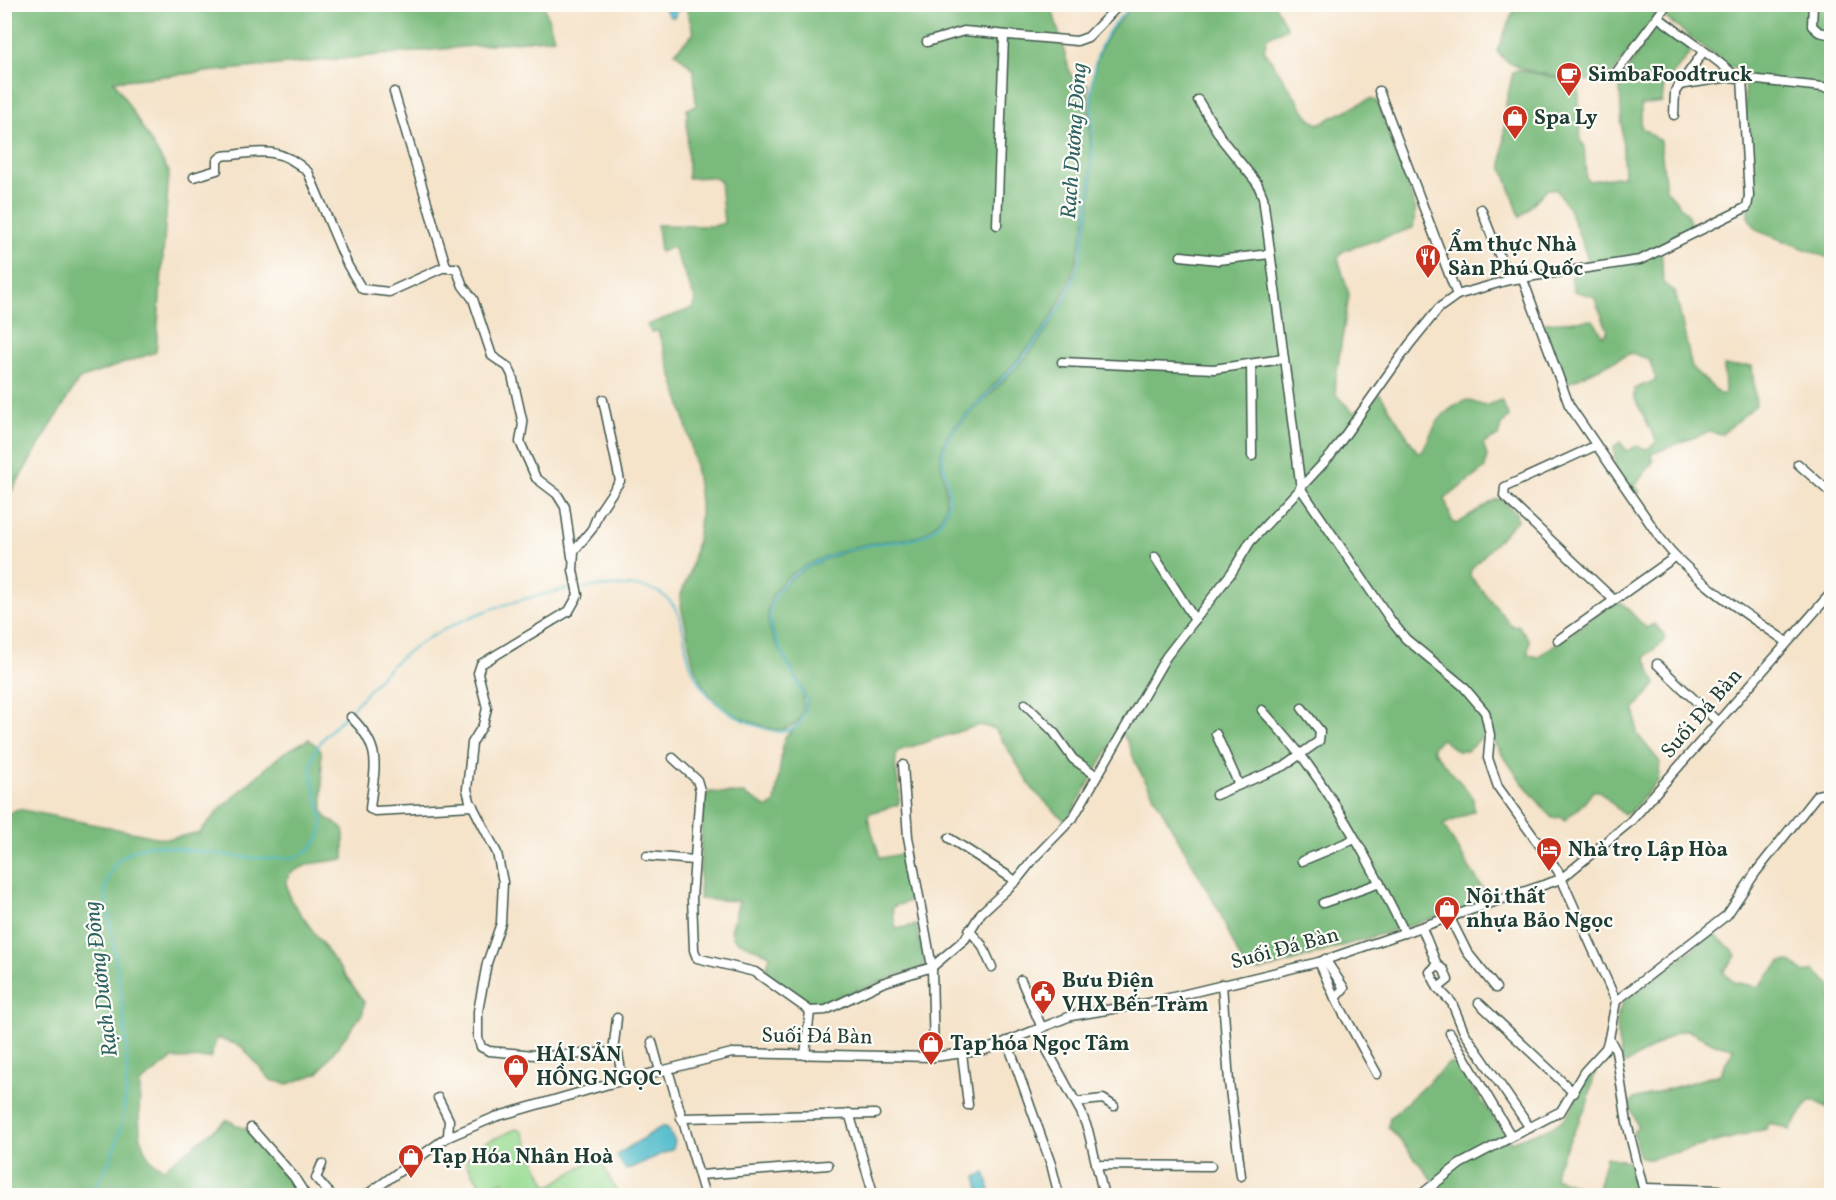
<svg xmlns="http://www.w3.org/2000/svg" width="1836" height="1200" font-family="Vollkorn,serif">
<style>
.green{fill:#99db93;stroke:#5c8c64;stroke-width:1.5}
.forest{fill:#7abb7d;stroke:#4c7c58;stroke-width:1.5}
.water{fill:#50bccb;stroke:#387c80;stroke-width:1.5}
.lines{fill:none;stroke-linecap:round;stroke-linejoin:round}
.stream{stroke:#50bccb;stroke-width:2}
.minor-casing{stroke:#3f564a;stroke-width:11}
.minor{stroke:#fff;stroke-width:8}
.labels{text-anchor:middle;dominant-baseline:central;stroke-width:4.5;stroke-linejoin:round;paint-order:stroke}
.poi-label{font-size:21px;font-weight:bold;fill:#1f3d34;stroke:#fdfcf7;text-anchor:start}
.street-label{font-size:21px;fill:#1f3d34;stroke:#fdfcf7}
.water-label{font-size:22px;font-style:italic;fill:#2e6361;stroke:#fdfcf7}
</style>
<rect width="100%" height="100%" fill="#fdfcf7"/>
<filter id="ink" filterUnits="userSpaceOnUse"><feTurbulence type="fractalNoise" baseFrequency=".0167" numOctaves="2"/><feDisplacementMap in="SourceGraphic" scale="12" xChannelSelector="R" yChannelSelector="G"/><feConvolveMatrix kernelMatrix="1 2 1 2 8 2 1 2 1" color-interpolation-filters="sRGB"/></filter>
<filter id="wash" filterUnits="userSpaceOnUse"><feTurbulence type="fractalNoise" baseFrequency=".008" numOctaves="4" result="noise"/><feDisplacementMap in="SourceGraphic" scale="24" xChannelSelector="R" yChannelSelector="G"/><feGaussianBlur stdDeviation="1.35" result="paint"/><feColorMatrix in="noise" values="0 0 0 0 0 0 0 0 0 0 0 0 0 0 0 0 0 1.4 0 .05"/><feComposite in="paint" operator="in"/></filter>
<g filter="url(#wash)">
<rect width="100%" height="100%" fill="#f5e3ca"/>
<polygon class="green" points="516,1129 522,1131 546,1184 550,1186 595,1158 601,1161 618,1195 512,1195 504,1181 483,1188 466,1163 467,1158 483,1149 484,1143"/>
<g class="forest">
<polygon points="5,4 544,5 554,38 114,81 169,172 156,352 79,379 5,502"/>
<path d="M685,5H1051L1071,76L1088,85C1087,109 1091,132 1091,156C1089,220 1078,288 1036,339C1015,364 992,387 970,410C962,419 950,429 945,440C930,472 966,502 929,530C916,541 896,539 880,542C851,545 798,563 780,585C771,595 767,608 768,621C770,649 827,702 793,725C786,730 777,731 769,728C752,722 730,716 717,703C694,680 691,657 686,627C684,616 679,607 681,595C683,587 688,579 690,571C695,553 702,518 700,501C694,443 676,386 658,331L651,332L647,325L693,308L696,301L673,247L660,252L657,225L714,226L724,223L720,181L711,177L688,178L687,109L696,106L694,70L675,52L694,33Z"/>
<path d="M1136,5H1275L1287,28L1267,38L1264,50L1310,119L1318,124L1370,99L1377,101L1416,210L1413,228L1343,251L1338,258L1349,295L1335,383L1336,395L1354,413L1380,394L1418,453L1423,451C1434,425 1440,411 1467,400L1485,406L1501,400L1509,417L1501,425L1498,436L1483,444L1487,456L1485,468L1445,499L1452,522L1457,524L1495,500L1501,499L1516,513L1517,520L1471,569L1470,576L1512,626L1518,625L1529,640L1528,654L1537,657L1611,605L1622,603L1646,628L1654,624L1664,634V641L1645,657L1656,684L1635,708L1637,734L1660,762L1658,781L1629,813L1623,814L1599,791H1593L1585,802L1565,820L1561,817L1552,818L1521,781L1487,733L1467,751H1457L1442,739L1433,746V751L1473,797L1474,811L1443,825L1487,896L1483,903L1260,971L1246,972L1219,911L1136,764L1128,742L1119,731L1068,819H1063L1034,791L995,729L979,725L898,751C890,768 904,788 898,805L870,813L868,818L880,858L902,854L910,901L892,907L896,929L916,925L925,961L922,967C905,972 817,1008 807,1005C796,1001 776,982 765,975L770,955L735,940L731,931L739,901L699,899L703,802L709,792L744,794L768,808L775,803L784,738C795,725 806,720 807,701C798,674 776,650 771,623C761,576 837,553 872,545C894,540 919,545 936,527C965,499 933,471 947,442C952,431 963,422 971,414C993,390 1019,367 1039,341C1071,299 1085,250 1091,198C1098,125 1069,58 1136,5Z"/>
<path d="M1516,5H1663L1608,80L1601,82C1571,77 1514,77 1497,51Z"/>
<polygon points="1672,5 1831,5 1831,259 1758,231 1748,217 1744,72 1729,67 1663,16"/>
<polygon points="1659,26 1689,46 1690,53 1664,85 1662,102 1641,105 1641,127 1660,141 1666,189 1687,214 1691,226 1661,244 1663,283 1675,291 1692,368 1721,395 1725,393 1724,366 1752,366 1756,405 1722,434 1708,432 1651,454 1653,462 1635,485 1640,492 1633,495 1612,467 1615,463 1614,447 1620,442 1627,451 1637,446 1647,449 1657,442 1634,397 1634,389 1656,380 1649,359 1631,353 1568,383 1563,382 1544,331 1545,323 1593,320 1603,336 1608,331 1594,297 1574,291 1571,277 1588,259 1569,209 1557,190 1547,189 1520,217 1502,166 1506,103 1513,72 1517,70 1578,81 1581,144 1584,144 1586,178 1589,181 1624,176 1620,87 1617,85 1653,30"/>
<path d="M309,739L321,750L323,811L326,817L344,829V859L309,864L290,873L286,882L290,899L364,1002L363,1013L318,1073L288,1084L271,1080L241,1046L217,1038L210,1058L172,1059L140,1083C140,1110 132,1157 164,1168L227,1120L247,1130L296,1192L295,1195H5V815L18,809L166,839L199,833L220,809L283,753Z"/>
<path d="M1713,934L1733,950L1736,956L1723,972L1734,982L1758,987L1781,962L1790,961L1805,973L1813,970L1831,985V1110L1816,1101H1809L1790,1130L1770,1123L1766,1129L1650,1159L1640,1158L1633,1132L1638,1127L1629,1104L1634,1099L1720,1074L1734,1048L1715,1044L1687,1030L1677,1032L1626,1064L1622,1063C1619,1042 1611,1020 1624,1001Z"/>
<path d="M1449,1063L1456,1065L1511,1142C1527,1135 1551,1130 1564,1119C1579,1105 1578,1078 1596,1068L1587,1105L1557,1166L1555,1178L1592,1192L1598,1189L1606,1157L1628,1161L1638,1178L1640,1195H1425L1435,1189L1437,1185L1388,1126L1390,1118Z"/>
</g>
<g class="water">
<polygon points="662,5 677,5 676,17 670,17"/>
<polygon points="661,1127 666,1127 675,1141 673,1149 626,1170 617,1157 618,1154"/>
<polygon points="984,1173 986,1174 991,1195 980,1195 976,1177"/>
</g>
<g class="lines">
<g class="stream">
<path d="M583,588C604,586 647,582 663,595C684,611 682,629 687,652C695,688 717,710 750,723C763,728 776,735 790,730C802,726 806,712 806,700L772,632C756,576 832,552 875,544C892,541 912,543 928,533C938,527 945,516 948,504C953,483 936,464 946,442C953,427 970,413 981,401C1020,360 1065,319 1079,261C1087,228 1091,193 1092,158C1095,96 1078,50 1134,4"/>
<path d="M88,1196C155,1114 118,986 105,891C110,862 122,852 150,845C180,848 282,867 303,854C345,828 303,789 313,757C318,739 337,725 350,711C366,694 381,673 400,658C447,620 508,601 567,589"/>
</g>
</g>
</g>
<g filter="url(#ink)">
<g class="lines">
<defs>
<g id="minor">
<polyline points="1813,4 1812,26 1819,32 1832,35"/>
<path d="M1658,17C1670,27 1733,70 1736,78"/>
<polyline points="927,42 964,31 1077,41 1088,37 1120,4"/>
<polyline points="1613,77 1667,4"/>
<polyline points="1679,85 1730,77 1832,88"/>
<polyline points="1379,91 1457,295"/>
<polyline points="394,92 446,266"/>
<polyline points="1198,100 1223,141 1257,183 1263,197 1301,489 1392,622 1406,639 1463,686 1485,712 1490,735 1488,758 1498,787 1558,871 1616,1001 1609,1038 1616,1051 1627,1123 1645,1196"/>
<polyline points="1674,115 1675,92 1703,52"/>
<path d="M194,177L217,170V161C222,154 225,156 233,155C264,150 283,149 308,172L348,266L362,289L389,292L442,268H456L463,286L473,299L492,356L508,367L512,375L523,424L520,442L536,478L557,494L565,507L572,557"/>
<polyline points="1481,209 1509,280"/>
<polyline points="997,225 1004,36"/>
<polyline points="1181,256 1218,260 1270,254"/>
<path d="M1522,277L1569,405L1660,538C1694,582 1742,611 1787,642"/>
<polyline points="1062,362 1214,369 1283,359"/>
<polyline points="1251,364 1252,456"/>
<polyline points="603,400 620,481 599,512 592,529 574,551 573,570 578,595 569,611 481,664 478,673 487,708 483,725 472,743 467,789 470,801 497,853 503,882 501,923 487,963 478,1011 478,1038 481,1047 489,1051 546,1056 613,1052 618,1054 623,1081"/>
<polyline points="1595,446 1505,487 1504,496 1614,600"/>
<polyline points="1798,464 1832,494"/>
<polyline points="1155,557 1195,620"/>
<polyline points="1558,640 1675,557"/>
<polyline points="1657,664 1718,722"/>
<polyline points="1025,704 1053,731 1073,759 1097,776"/>
<path d="M1262,710C1277,727 1293,744 1306,762C1345,815 1376,875 1405,933"/>
<path d="M351,717C384,750 374,767 370,809L375,811L473,806"/>
<polyline points="1216,734 1239,785"/>
<polyline points="673,758 697,780 700,790 692,898 694,950 697,958 755,972 810,1011 826,1010 882,983 932,967 965,939 981,913 1016,881 1036,856 1073,818 1166,657 1232,572 1250,542 1331,455 1409,345 1439,308 1457,295 1509,280 1640,260 1747,207 1749,196 1742,78"/>
<polyline points="903,765 908,837 932,967 934,1057"/>
<polyline points="1216,795 1284,766 1319,741 1320,731 1302,708"/>
<polyline points="949,838 1016,881"/>
<polyline points="647,856 694,860"/>
<polyline points="1302,861 1355,839"/>
<polyline points="1323,903 1380,883"/>
<polyline points="1450,918 1467,952 1496,988"/>
<polyline points="1422,928 1437,965 1444,970 1448,980 1438,988"/>
<polyline points="969,930 982,945 992,967"/>
<polyline points="1325,959 1344,988 1335,998"/>
<polyline points="1319,962 1335,998 1377,1074"/>
<polyline points="1437,965 1430,972 1438,988 1452,1003 1464,1032 1530,1128"/>
<polyline points="1021,980 1042,1028"/>
<polyline points="1222,984 1229,1082 1241,1176"/>
<polyline points="1616,1001 1727,915 1756,872 1817,795 1832,792"/>
<polyline points="1479,1003 1574,1093"/>
<polyline points="1036,1030 1081,1112 1088,1130 1104,1196"/>
<polyline points="1450,1033 1511,1136"/>
<polyline points="1007,1041 1051,1164 1059,1196"/>
<polyline points="652,1042 660,1071"/>
<polyline points="613,1052 617,1018"/>
<polyline points="962,1053 968,1105"/>
<polyline points="805,1055 810,1011"/>
<polyline points="668,1070 705,1196"/>
<polyline points="438,1098 449,1120 448,1137"/>
<polyline points="1076,1102 1103,1099 1114,1106"/>
<polyline points="849,1113 874,1196"/>
<polyline points="681,1118 875,1114"/>
<polyline points="251,1128 294,1177 306,1196"/>
<polyline points="322,1164 316,1178 332,1196"/>
<polyline points="1096,1165 1211,1166"/>
<polyline points="700,1175 828,1165"/>
<polyline points="1645,1188 1719,1190 1730,1196"/>
<polyline points="365,1196 446,1138 495,1117 609,1084 732,1053 934,1057 985,1050 1071,1016 1148,1003 1319,962 1561,879 1630,822 1832,592"/>
<polyline points="1419,1196 1460,1164 1561,1111 1584,1072 1606,1048 1609,1038"/>
</g>
</defs>
<use href="#minor" class="minor-casing"/>
<use href="#minor" class="minor"/>
</g>
</g>
<defs>
<symbol id="cafe-pin" viewBox="-11 -11 22 30"><path d="M0 17L-7.5 6A9.5 9.5 0 1 1 7.5 6Z" fill="#c8321e" stroke="#fdfcf7"/><path d="M-5.5-4.5H6V0H3Q3 3.5 0 3.5H-2.5Q-5.5 3.5-5.5 0ZM3-3.2v2h1.7v-2ZM-6 4.5H4V6H-6Z" fill="#fff"/></symbol>
<symbol id="shop-pin" viewBox="-11 -11 22 30"><path d="M0 17L-7.5 6A9.5 9.5 0 1 1 7.5 6Z" fill="#c8321e" stroke="#fdfcf7"/><path d="M-5-2.5h2.3a2.7 3.5 0 0 1 5.4 0H5L5.5 6h-11ZM-1.5-2.5h3a1.5 2.3 0 0 0-3 0Z" fill="#fff"/></symbol>
<symbol id="restaurant-pin" viewBox="-11 -11 22 30"><path d="M0 17L-7.5 6A9.5 9.5 0 1 1 7.5 6Z" fill="#c8321e" stroke="#fdfcf7"/><path d="M-5-6h1v4h1v-4h1v4h1v-4h1v5L-1.5 .5V6h-2V.5L-5-1ZM5-6V6H3V1.5H1.5Q1.5-4 5-6Z" fill="#fff"/></symbol>
<symbol id="hotel-pin" viewBox="-11 -11 22 30"><path d="M0 17L-7.5 6A9.5 9.5 0 1 1 7.5 6Z" fill="#c8321e" stroke="#fdfcf7"/><path d="M-6-4.5h1.5V1H6V5H4.5V3h-9V5H-6ZM-4 0a1.8 1.8 0 1 1 3.6 0ZM.5 0V-2.5h3Q6-2.5 6 0Z" fill="#fff"/></symbol>
<symbol id="civic-pin" viewBox="-11 -11 22 30"><path d="M0 17L-7.5 6A9.5 9.5 0 1 1 7.5 6Z" fill="#c8321e" stroke="#fdfcf7"/><path d="M-.6-6.5H3V-4.5H.6V-3L4-1V1h2V6H-6V1h2V-1L-.6-3ZM-1.2 2.5V6h2.4V2.5Z" fill="#fff"/></symbol>
</defs>
<g fill-rule="evenodd">
<use href="#cafe-pin" x="1554" y="60" width="30" height="40"/>
<use href="#shop-pin" x="1500" y="103" width="30" height="40"/>
<use href="#restaurant-pin" x="1413" y="242" width="30" height="40"/>
<use href="#hotel-pin" x="1534" y="835" width="30" height="40"/>
<use href="#shop-pin" x="1432" y="894" width="30" height="40"/>
<use href="#civic-pin" x="1028" y="978" width="30" height="40"/>
<use href="#shop-pin" x="916" y="1029" width="30" height="40"/>
<use href="#shop-pin" x="501" y="1052" width="30" height="40"/>
<use href="#shop-pin" x="396" y="1142" width="30" height="40"/>
</g>
<g class="labels">
<g class="poi-label">
<text x="1588" y="75">SimbaFoodtruck</text>
<text x="1534" y="118">Spa Ly</text>
<text x="1448" y="245">Ẩm thực Nhà<tspan x="1448" dy="24">Sàn Phú Quốc</tspan></text>
<text x="1568" y="850">Nhà trọ Lập Hòa</text>
<text x="1466" y="897">Nội thất<tspan x="1466" dy="24">nhựa Bảo Ngọc</tspan></text>
<text x="1062" y="981">Bưu Điện<tspan x="1062" dy="24">VHX Bến Tràm</tspan></text>
<text x="950" y="1044">Tạp hóa Ngọc Tâm</text>
<text x="536" y="1055">HÁI SẢN<tspan x="536" dy="24">HỒNG NGỌC</tspan></text>
<text x="430" y="1157">Tạp Hóa Nhân Hoà</text>
</g>
<g class="street-label">
<text transform="translate(1702 714) rotate(-49)">Suối Đá Bàn</text>
<text transform="translate(1285 949) rotate(-15)">Suối Đá Bàn</text>
<text transform="translate(817 1037) rotate(1)">Suối Đá Bàn</text>
</g>
<g class="water-label">
<text transform="translate(1075 141) rotate(-86)">Rạch Dương Đông</text>
<text transform="translate(102 979) rotate(-97)">Rạch Dương Đông</text>
</g>
</g>
<rect width="1836" height="1200" fill="none" stroke="#fdfcf7" stroke-width="24"/>
</svg>
